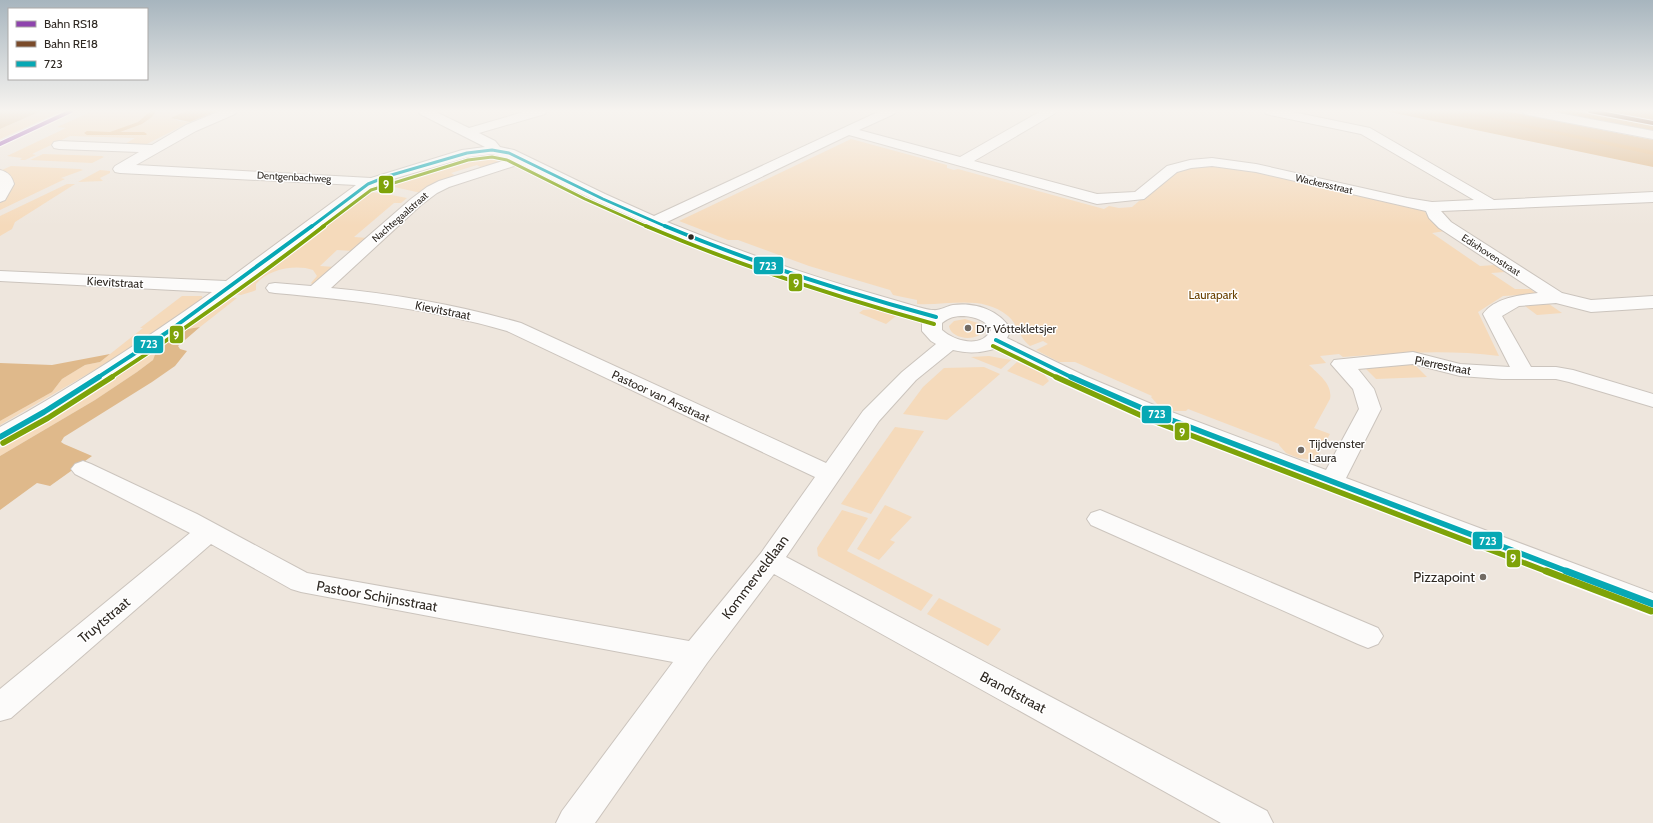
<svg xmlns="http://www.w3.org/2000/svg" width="1653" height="823" font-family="Cabin,sans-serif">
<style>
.green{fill:#f5dabb}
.forest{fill:#dfb98b}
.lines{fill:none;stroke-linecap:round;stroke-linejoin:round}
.stream{fill:#e6b77f;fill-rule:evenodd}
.minor-casing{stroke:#cbc4bd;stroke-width:2}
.major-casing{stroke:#cbc4bd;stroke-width:2}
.minor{fill:#fcfbfa;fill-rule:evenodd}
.major{fill:#fcfbfa;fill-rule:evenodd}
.bus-1-far3-casing{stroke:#fff;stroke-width:5}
.bus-1-far2-casing{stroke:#fff;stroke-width:6}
.bus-1-far1-casing{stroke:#fff;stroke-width:8}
.bus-1-casing{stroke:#fff;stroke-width:10}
.bus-2-far3-casing{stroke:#fff;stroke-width:5}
.bus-2-far2-casing{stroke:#fff;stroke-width:6}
.bus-2-far1-casing{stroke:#fff;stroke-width:8}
.bus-2-casing{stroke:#fff;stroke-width:10}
.bus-1-far3{stroke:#07a8b4;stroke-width:3}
.bus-1-far2{stroke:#07a8b4;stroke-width:4}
.bus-1-far1{stroke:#07a8b4;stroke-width:5.5}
.bus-1{stroke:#07a8b4;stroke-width:7}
.bus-2-far3{stroke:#7ea309;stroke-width:3}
.bus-2-far2{stroke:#7ea309;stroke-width:4}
.bus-2-far1{stroke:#7ea309;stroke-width:5.5}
.bus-2{stroke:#7ea309;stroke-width:7}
.rail-1-casing{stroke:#fff;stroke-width:6}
.rail-2-casing{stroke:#fff;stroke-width:6}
.rail-1{stroke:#8e44ad;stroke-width:4}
.rail-2{stroke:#7a4b2a;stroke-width:4}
.bus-dot{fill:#2f2923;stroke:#fff;stroke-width:1.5}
.poi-dot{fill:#726b64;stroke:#fff;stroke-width:1.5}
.labels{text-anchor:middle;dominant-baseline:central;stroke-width:3;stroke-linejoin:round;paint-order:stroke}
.far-street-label{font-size:10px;fill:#2f2923;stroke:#fff}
.street-label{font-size:12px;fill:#2f2923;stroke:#fff}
.park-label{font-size:12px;fill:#6a4101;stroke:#fff}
.poi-label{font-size:12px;fill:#2f2923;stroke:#fff;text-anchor:start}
.near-street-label{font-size:14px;fill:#2f2923;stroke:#fff}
.near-poi-label{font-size:14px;fill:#2f2923;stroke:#fff;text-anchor:end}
.line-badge{stroke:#fff;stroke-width:1.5}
.badge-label{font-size:11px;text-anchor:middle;font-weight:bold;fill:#fff}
</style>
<rect width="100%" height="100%" fill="#eee6dd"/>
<g class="green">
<polygon points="41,111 62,111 0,139 0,129"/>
<polygon points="93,111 186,111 172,118 179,121 190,122 145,145 125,144 135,138 70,136 32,154 36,155 25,160 20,160 22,158 7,156 66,128 57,127"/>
<path d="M851,139L947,165V168L954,170L958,169L1104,209L1109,206L1119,208L1132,207L1173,172L1196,165L1235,166L1423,209L1429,218L1445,231L1432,233L1480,266L1495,265L1505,272L1491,273L1515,289H1530L1537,294L1503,296L1478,312L1499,356C1446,349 1395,353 1343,357L1339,354L1320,356L1326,363L1309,365C1318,374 1333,384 1330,399L1314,428L1330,434L1315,460L1298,458L1286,453L1279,445V444L1188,409L1186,411H1171L1159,406L1151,397L1152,396L1075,362H1059L1036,350L1048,344L1043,341L1030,346C1019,338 1018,324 1008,316C982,294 947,306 917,304V300L893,295L890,290L809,266L738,240H728L679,221Z"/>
<polygon points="43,154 102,156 104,157 92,163 30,160"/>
<polygon points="464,157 467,159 489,157 503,163 484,169 477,165 451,173 458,177 421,193 381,184"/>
<path d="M11,166L80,169L83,170L61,178L65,179L0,210V202C14,191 20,180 2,170Z"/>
<polygon points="100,170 110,171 110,173 100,178 103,181 78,182"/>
<polygon points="67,184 75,184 15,222 12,229 0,236 0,216"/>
<path d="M366,192L381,193L407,198L401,203H394L354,237L368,238L353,251L337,250L320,266L335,267L313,285L311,283L317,276L313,270C296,264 268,269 256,284V290L254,291L241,295L232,294L283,258Z"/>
<polygon points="182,296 202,296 202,299 117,357 0,425 0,421 52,392 62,379 85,365 100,362 143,328 140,328"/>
<polygon points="228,297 237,298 200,327 187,329 157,349 153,360 137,372 95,400 0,456 0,449 81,401"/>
<polygon points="1549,304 1562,313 1537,315 1525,306"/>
<polygon points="874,309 896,316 886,324 859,313 863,310"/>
<path d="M965,319L981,324L984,330C978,342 951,340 949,326L954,321Z"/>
<polygon points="989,356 1011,360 1001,369 971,357"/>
<polygon points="1017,362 1043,373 1049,381 1043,386 1007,371"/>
<polygon points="1414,364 1427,377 1376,379 1365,368"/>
<polygon points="984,367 1000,374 947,420 903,414 923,387 944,368"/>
<polygon points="895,427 924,431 871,514 841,504"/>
<polygon points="885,505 912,517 890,540 895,542 879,560 857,549"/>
<polygon points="842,510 868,518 847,551 933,595 921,611 818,556 817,548"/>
<polygon points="939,598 1001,629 988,646 927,614"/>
</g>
<g class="forest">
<polygon points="0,111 41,111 0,129"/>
<polygon points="186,111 217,111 190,122 171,118"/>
<polygon points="1385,111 1505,111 1653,140 1653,167"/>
<polygon points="1550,111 1574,111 1653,126 1653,131"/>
<polygon points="1604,111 1653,111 1653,120"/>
<polygon points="200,327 178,346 180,349 187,351 175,366 152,382 64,437 61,442 64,444 92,456 50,486 37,483 0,510 0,456 95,400 137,372 153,360 157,349 187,329"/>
<polygon points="110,354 100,362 85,365 62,379 52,392 0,421 0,363 52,365"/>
</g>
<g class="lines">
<g class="stream">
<polygon points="151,111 156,111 152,117 142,124 120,132 144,132 147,134 146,135 87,135 84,133 87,131 110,132 138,122"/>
<polygon points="1451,111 1461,111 1653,151 1653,155"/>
</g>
<defs>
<g id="minor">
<path d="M220,111H237L235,114L196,131L136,165L371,178L462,150L485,147L420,114L418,111H434L469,128L527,111H547L545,114L479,133L495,141L500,147L514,150L605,194L654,216L880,111H896L894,114L859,130L960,157L1041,111H1056L1054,114L974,161L1097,194L1135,192L1167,166L1190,160L1212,158L1256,164L1407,198L1432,202L1474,200L1361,134L1270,115L1266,114L1264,111H1288L1370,128L1494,200L1653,192V202L1441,211L1451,222L1562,293L1591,300L1653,296V308L1591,312L1556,303L1519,306L1502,316L1531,367H1556L1573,370L1653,394V407L1569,382L1556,379H1502L1460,376L1413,364L1358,369L1374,389L1381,409L1346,478L1653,593V615L1145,418L1071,384L997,348C981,353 969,354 953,350L916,380L879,421L786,557L1267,811L1273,823H1221L774,574L707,663L595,823H556L562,811L673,662L301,592L291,589L211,544L11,718L0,721V689L190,533L75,474L71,469L75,464L83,461L91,464L197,514L307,573L689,641L761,553L815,477L507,331C431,309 354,300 275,293L269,292L266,288L269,284L275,283L311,286L411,199L427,187L439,181L509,159L492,154L468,157L393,179L373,187L278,261L176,335L52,417L8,442L0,444V427C73,387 144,340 212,292L0,281V271L226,281L356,185L120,173L115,172L113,169L115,166L139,152L59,149L54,148L52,145L54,142L59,141L152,145L186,125ZM849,135L1097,204L1144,199L1177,172L1191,168L1212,166L1256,172L1426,211L1429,218L1439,228L1538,293C1520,295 1494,298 1483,314L1510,367L1460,364L1413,352L1334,360L1331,364L1353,389L1359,409L1326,470L1161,408L1085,376L1007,338L1011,330C1000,310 975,302 953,305C947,306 939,311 933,310C928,310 923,308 918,307C904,303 891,299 877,295C806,275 736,250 667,222ZM520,164C650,230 783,282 924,320L922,322V331L931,341L936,344L902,372L863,411L826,463L521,323C458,305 395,294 331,288L421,205L437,193L449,187ZM964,316C975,317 986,320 991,330C982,349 954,341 942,330V323C949,317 955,316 964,316Z"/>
<polygon points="1522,111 1548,111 1653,131 1653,139 1528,115 1524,114"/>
<polygon points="1100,510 1378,628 1383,636 1378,644 1368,648 1358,644 1091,525 1087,519 1091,513"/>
</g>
<path id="major" d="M0,170C8,172 12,176 14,184L5,200L0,202Z"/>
</defs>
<use href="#minor" class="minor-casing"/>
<use href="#major" class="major-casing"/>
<use href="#minor" class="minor"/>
<use href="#major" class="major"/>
<defs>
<polyline id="bus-1-far3" points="311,227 368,184 388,176 467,153 492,150 509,153 603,199 667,227"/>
<g id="bus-1-far2">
<path d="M665,226C753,263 844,292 936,317"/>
<polyline points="996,340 1073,378"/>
<polyline points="97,378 169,331 312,226"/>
</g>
<g id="bus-1-far1">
<polyline points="1071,377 1153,413 1569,572"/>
<polyline points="0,437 44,412 99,377"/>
</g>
<polyline id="bus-1" points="1566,571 1653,604"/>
<polyline id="bus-2-far3" points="322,227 371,190 468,160 492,157 507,160 585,199 648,227"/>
<g id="bus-2-far2">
<path d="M646,226C740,266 836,297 934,324"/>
<polyline points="993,346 1058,378"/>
<path d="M110,378C184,330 254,280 324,226"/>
</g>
<g id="bus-2-far1">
<polyline points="1056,377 1151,420 1548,572"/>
<polyline points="3,443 48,418 112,377"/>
</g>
<polyline id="bus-2" points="1546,571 1651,611"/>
</defs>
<use href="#bus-1-far3" class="bus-1-far3-casing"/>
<use href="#bus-1-far2" class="bus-1-far2-casing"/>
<use href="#bus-1-far1" class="bus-1-far1-casing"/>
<use href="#bus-1" class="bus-1-casing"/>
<use href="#bus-2-far3" class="bus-2-far3-casing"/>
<use href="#bus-2-far2" class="bus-2-far2-casing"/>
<use href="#bus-2-far1" class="bus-2-far1-casing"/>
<use href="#bus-2" class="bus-2-casing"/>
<use href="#bus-1-far3" class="bus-1-far3"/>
<use href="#bus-1-far2" class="bus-1-far2"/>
<use href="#bus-1-far1" class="bus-1-far1"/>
<use href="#bus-1" class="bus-1"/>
<use href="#bus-2-far3" class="bus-2-far3"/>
<use href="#bus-2-far2" class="bus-2-far2"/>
<use href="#bus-2-far1" class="bus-2-far1"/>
<use href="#bus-2" class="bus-2"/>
<defs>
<polyline id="rail-1" points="0,144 71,111"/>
<polyline id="rail-2" points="1590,111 1653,123"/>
</defs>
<use href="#rail-1" class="rail-1-casing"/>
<use href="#rail-2" class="rail-2-casing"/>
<use href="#rail-1" class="rail-1"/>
<use href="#rail-2" class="rail-2"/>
</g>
<linearGradient id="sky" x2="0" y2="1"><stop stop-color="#a7b5be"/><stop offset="0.49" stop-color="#f7f4f0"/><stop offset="1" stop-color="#f7f4f0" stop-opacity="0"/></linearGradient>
<rect width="1653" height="226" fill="url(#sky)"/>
<circle class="bus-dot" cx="691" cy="237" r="3.5"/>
<g class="poi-dot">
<circle cx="968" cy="328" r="4"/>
<circle cx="1301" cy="450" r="4"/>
<circle cx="1483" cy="577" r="4"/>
</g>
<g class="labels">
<g class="far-street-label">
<text transform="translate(294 177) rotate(3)">Dentgenbachweg</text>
<text transform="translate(1324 184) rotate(13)">Wackersstraat</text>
<text transform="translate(400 217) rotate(-41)">Nachtegaalstraat</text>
<text transform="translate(1491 255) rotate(33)">Edixhovenstraat</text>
</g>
<g class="street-label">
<text transform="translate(115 282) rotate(3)">Kievitstraat</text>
<text transform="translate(443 310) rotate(11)">Kievitstraat</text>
<text transform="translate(1443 365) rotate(11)">Pierrestraat</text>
<text transform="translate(661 396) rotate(25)">Pastoor van Arsstraat</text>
</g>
<g class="park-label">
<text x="1213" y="294">Laurapark</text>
</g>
<g class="poi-label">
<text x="976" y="328">D'r Vóttekletsjer</text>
<text x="1309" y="443">Tijdvenster<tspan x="1309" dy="14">Laura</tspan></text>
</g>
<g class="near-street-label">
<text transform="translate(755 577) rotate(-53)">Kommerveldlaan</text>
<text transform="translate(377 596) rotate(10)">Pastoor Schijnsstraat</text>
<text transform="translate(104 620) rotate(-40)">Truytstraat</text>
<text transform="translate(1013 692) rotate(28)">Brandtstraat</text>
</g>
<g class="near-poi-label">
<text x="1475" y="577">Pizzapoint</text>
</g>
</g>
<g class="line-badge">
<rect x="378" y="175" width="16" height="19" rx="4" fill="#7ea309"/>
<rect x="753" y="256" width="31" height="19" rx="4" fill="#07a8b4"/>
<rect x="788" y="273" width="15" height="19" rx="4" fill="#7ea309"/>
<rect x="169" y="325" width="15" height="19" rx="4" fill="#7ea309"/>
<rect x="133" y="335" width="31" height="19" rx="4" fill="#07a8b4"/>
<rect x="1141" y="405" width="31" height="19" rx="4" fill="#07a8b4"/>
<rect x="1174" y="422" width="16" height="19" rx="4" fill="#7ea309"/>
<rect x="1472" y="531" width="31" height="19" rx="4" fill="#07a8b4"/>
<rect x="1506" y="549" width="15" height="19" rx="4" fill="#7ea309"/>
</g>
<g class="badge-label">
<text x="386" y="188">9</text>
<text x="768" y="270">723</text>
<text x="796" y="287">9</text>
<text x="176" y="339">9</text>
<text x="149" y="348">723</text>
<text x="1157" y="418">723</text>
<text x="1182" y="436">9</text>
<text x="1488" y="545">723</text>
<text x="1513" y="562">9</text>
</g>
<rect x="8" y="8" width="140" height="72" fill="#ffffff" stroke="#aca9a7"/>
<rect x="16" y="21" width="20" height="6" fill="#8e44ad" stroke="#aca9a7"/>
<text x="44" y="28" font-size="12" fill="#2f2923">Bahn RS18</text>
<rect x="16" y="41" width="20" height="6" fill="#7a4b2a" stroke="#aca9a7"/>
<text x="44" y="48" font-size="12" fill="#2f2923">Bahn RE18</text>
<rect x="16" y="61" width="20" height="6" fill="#07a8b4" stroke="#aca9a7"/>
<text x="44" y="68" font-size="12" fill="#2f2923">723</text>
</svg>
